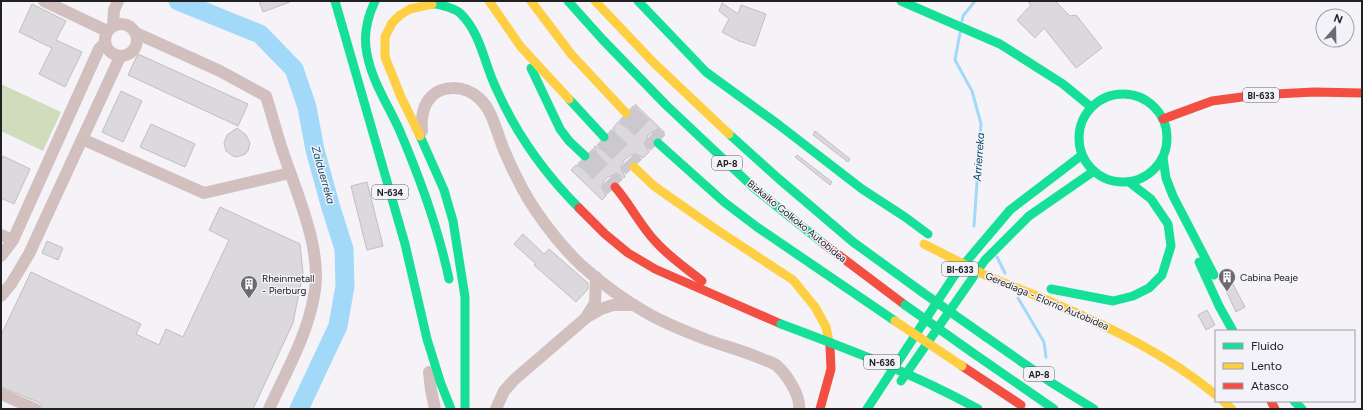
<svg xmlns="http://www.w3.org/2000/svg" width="1363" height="410" font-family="Figtree,sans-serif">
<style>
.green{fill:#d0ddbd}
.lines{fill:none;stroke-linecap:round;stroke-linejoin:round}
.stream{stroke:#a2d9f9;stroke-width:3}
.river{stroke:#a2d9f9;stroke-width:19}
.building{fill:#dbd9db;stroke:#c0bec0}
.highway-tunnel{stroke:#cbc9cd;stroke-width:22;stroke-dasharray:22 11;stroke-linecap:butt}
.street{stroke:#d2c0bf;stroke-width:12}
.fast{stroke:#16e098;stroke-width:9}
.slow{stroke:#ffcf43;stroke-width:9}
.jam{stroke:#f24e42;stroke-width:9}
.fast-bridge{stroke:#16e098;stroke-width:9}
.slow-bridge{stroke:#ffcf43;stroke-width:9}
.labels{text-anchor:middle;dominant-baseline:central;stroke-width:3;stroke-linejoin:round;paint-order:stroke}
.shield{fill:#f4f2f9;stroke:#605f63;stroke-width:1}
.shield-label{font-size:9px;font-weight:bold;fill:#212023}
.street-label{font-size:10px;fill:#212023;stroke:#f4f2f9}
.poi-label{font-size:10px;fill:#212023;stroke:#f4f2f9;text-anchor:start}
.water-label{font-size:11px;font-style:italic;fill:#0a4c69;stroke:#f4f2f9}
</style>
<rect width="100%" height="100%" fill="#f5f3f8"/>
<polygon class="green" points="1,84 61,112 43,151 1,131"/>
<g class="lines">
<g class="stream">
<polyline points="962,21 963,16 975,1"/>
<polyline points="960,33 955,60 972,91 981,124 974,226"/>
<polyline points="997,257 1005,273"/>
<polyline points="1018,298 1044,342 1046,357"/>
</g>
<polyline class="river" points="178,1 260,34 294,69 307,107 315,150 331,208 344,249 345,286 338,326 299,409"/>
</g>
<g class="building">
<polygon points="259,1 290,1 290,2 263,12"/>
<polygon points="1027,1 1055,1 1070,16 1076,15 1102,48 1076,68 1044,28 1035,38 1017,20 1031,5"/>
<polygon points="722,3 738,14 741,5 766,14 755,46 739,41 722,32 729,19 719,11"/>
<polygon points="32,4 66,21 56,40 82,52 65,87 39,74 52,48 19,32"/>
<polygon points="138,54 248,104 238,126 128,75"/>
<polygon points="121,91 142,101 123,142 102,132"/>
<polygon points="635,104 665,133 660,131 654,131 648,135 646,141 646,147 649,152 643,158 637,155 631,155 625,159 622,164 622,171 625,176 624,178 619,175 613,175 606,178 603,183 603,189 606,196 602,200 571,170 576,165 583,168 588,168 594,165 597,158 597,153 594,147 595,146 600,149 606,149 613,146 616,141 616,135 613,128 618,122 623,125 628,125 635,122 638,116 638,111"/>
<polygon points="151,124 195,144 185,167 140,147"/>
<polygon points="237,128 246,135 250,143 248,151 245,154 237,157 233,156 226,151 224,143 227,135"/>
<polygon points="815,131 850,159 848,162 813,135"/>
<polygon points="797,155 832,182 830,185 795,157"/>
<polygon points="3,156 30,169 14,204 1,198 1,161"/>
<polygon points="367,182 383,246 367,250 351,186"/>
<polygon points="220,207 300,244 303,273 293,323 253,409 42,409 41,405 38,402 1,387 1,335 31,272 141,324 136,334 159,345 166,329 183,337 229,240 209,230"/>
<polygon points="523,234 544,254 549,249 588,283 588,289 576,302 534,265 536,264 514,244"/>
<polygon points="47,241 63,248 58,260 42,253"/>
<polygon points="1225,269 1245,307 1236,312 1223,284 1226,276"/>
<polygon points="1207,310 1215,325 1206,330 1198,315"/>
</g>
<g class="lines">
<g class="highway-tunnel">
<polyline points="626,113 658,143"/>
<polyline points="604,137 619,151 634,167"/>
<polyline points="585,156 615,187"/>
</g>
<g class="street">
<polyline points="44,1 107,31"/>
<circle cx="121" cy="40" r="16"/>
<polyline points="113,26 114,10 118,1"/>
<path d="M136,33L220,71L266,96C271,112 275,127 280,143C294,188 324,249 314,296C307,336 286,372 269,409"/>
<path d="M422,131C421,121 422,111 427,102C439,83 465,85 480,99C493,111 497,134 504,150C508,159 512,169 517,178C531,208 557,242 581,265C601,283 624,300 647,313C664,323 687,332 705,339C724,346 744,351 762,359C766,361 772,362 776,365C786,373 801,396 799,409"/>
<polyline points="82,139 204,193 290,173"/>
<polyline points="1,235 13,240"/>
<polyline points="1,256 13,240 99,49 104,44"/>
<polyline points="1,296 11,284 29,254 120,57"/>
<polyline points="587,316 595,303 596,277"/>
<polyline points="429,372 431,390 435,409"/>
<polyline points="1,394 35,409"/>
<polyline points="496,409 504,391 515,379 587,317 601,309 613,305 634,305"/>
</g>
<g class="fast">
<polyline points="335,1 405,244 427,339 441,384 451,409"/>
<path d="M375,1C367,18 363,36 367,54C372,81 388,105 399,129C420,178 438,227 449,279"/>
<polyline points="568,1 603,40 666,105 754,188 824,244"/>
<polyline points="638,1 706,72 779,125 862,189 905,217 928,234"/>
<polyline points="901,1 1000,44 1063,84 1091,107"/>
<path d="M432,4H436C443,6 456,8 461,14C481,34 484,63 496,88C516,134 544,173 579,208"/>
<polyline points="531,68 560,129 569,141 585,156"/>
<circle cx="1123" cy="138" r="44"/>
<polyline points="569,99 604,137"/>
<polyline points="729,134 779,179 853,242 922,292"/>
<polyline points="420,136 444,190 453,221 465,297 465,409"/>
<polyline points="658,143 724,202 757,227 895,321"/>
<polyline points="1163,158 1166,178 1173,196 1214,275"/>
<polyline points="1199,262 1219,306 1233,331"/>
<polyline points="1051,289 1113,301 1133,296 1149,288 1162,275 1171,246 1168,224 1151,199 1129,182"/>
<polyline points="986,337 1052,383 1094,409"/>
<polyline points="973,353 1054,409"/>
<polyline points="901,381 985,260 1029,216 1094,171"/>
<polyline points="1294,401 1302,409"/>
<polyline points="867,409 954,276 1010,210 1082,155"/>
</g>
<g class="slow">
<polyline points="489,1 521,47 569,99"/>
<polyline points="531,1 571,54 626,113"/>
<polyline points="595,1 654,63 729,134"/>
<polyline points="420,136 401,97 385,57 385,37 392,23 400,15 410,9 432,4"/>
<polyline points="634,167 654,186 714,228 793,280 815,307 826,327 830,346"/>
<path d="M1049,301C1109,327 1165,353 1216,395"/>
<polyline points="1223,401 1232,409"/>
</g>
<g class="jam">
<polyline points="1163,119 1212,101 1257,95 1314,92 1362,93"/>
<path d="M615,187C630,204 640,225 655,241C669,257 686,268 702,281"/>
<polyline points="579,208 605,234 628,253 655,269 781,324"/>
<polyline points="824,244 905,305"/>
<polyline points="962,366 1021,405"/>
<polyline points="1271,401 1275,409"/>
<polyline points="820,409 831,369 830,346"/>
</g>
<g class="fast-bridge">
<polyline points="922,292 986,337"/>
<polyline points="905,305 973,353"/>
<path d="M781,324C848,349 915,374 978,409"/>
</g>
<g class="slow-bridge">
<polyline points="924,244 987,276 1049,301"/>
<polyline points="895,321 962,366"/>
</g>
</g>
<defs>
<symbol id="building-pin" viewBox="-11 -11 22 30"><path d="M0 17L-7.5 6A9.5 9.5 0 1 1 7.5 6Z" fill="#6b6a6e" stroke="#f4f2f9"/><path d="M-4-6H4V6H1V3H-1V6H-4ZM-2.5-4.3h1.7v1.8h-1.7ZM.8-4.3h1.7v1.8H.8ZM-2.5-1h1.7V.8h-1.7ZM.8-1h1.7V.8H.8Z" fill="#fff"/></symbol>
</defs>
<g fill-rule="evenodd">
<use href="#building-pin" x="1217" y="267" width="20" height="27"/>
<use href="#building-pin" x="239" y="274" width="20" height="27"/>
</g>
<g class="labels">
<g class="shield">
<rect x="1243" y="88" width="36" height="14" rx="3"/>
<rect x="712" y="156" width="30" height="14" rx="3"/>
<rect x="372" y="185" width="36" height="14" rx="3"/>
<rect x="942" y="262" width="36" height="14" rx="3"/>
<rect x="864" y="355" width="36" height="14" rx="3"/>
<rect x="1024" y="367" width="30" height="14" rx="3"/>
</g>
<g class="shield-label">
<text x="1261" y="95">BI-633</text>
<text x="727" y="163">AP-8</text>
<text x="390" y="192">N-634</text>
<text x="960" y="269">BI-633</text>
<text x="882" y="362">N-636</text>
<text x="1039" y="374">AP-8</text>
</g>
<g class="street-label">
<text transform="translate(797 221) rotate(39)">Bizkaiko Golkoko Autobidea</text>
<text transform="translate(1047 301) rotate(23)">Gerediaga - Elorrio Autobidea</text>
</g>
<g class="poi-label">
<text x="1240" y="277">Cabina Peaje</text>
<text x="262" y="278">Rheinmetall<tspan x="262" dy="12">- Pierburg</tspan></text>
</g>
<g class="water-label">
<text transform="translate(979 157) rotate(-86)">Arrierreka</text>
<text transform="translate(323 175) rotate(74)">Zalduerreka</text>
</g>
</g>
<rect width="1363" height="410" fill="none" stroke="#212023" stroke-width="4"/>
<rect x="1215" y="330" width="140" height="72" fill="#f4f2f9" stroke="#a09ea3"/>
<rect x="1223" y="343" width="20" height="6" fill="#16e098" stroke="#a09ea3"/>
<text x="1251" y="350" font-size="12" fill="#212023">Fluido</text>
<rect x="1223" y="363" width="20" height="6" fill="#ffcf43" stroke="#a09ea3"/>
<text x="1251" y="370" font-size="12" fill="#212023">Lento</text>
<rect x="1223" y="383" width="20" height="6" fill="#f24e42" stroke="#a09ea3"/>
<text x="1251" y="390" font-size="12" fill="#212023">Atasco</text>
<g transform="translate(1335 28) rotate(20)"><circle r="19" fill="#f4f2f9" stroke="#a09ea3"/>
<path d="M0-3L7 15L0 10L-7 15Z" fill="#6b6a6e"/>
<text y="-6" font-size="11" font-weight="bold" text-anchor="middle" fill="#212023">N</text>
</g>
</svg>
